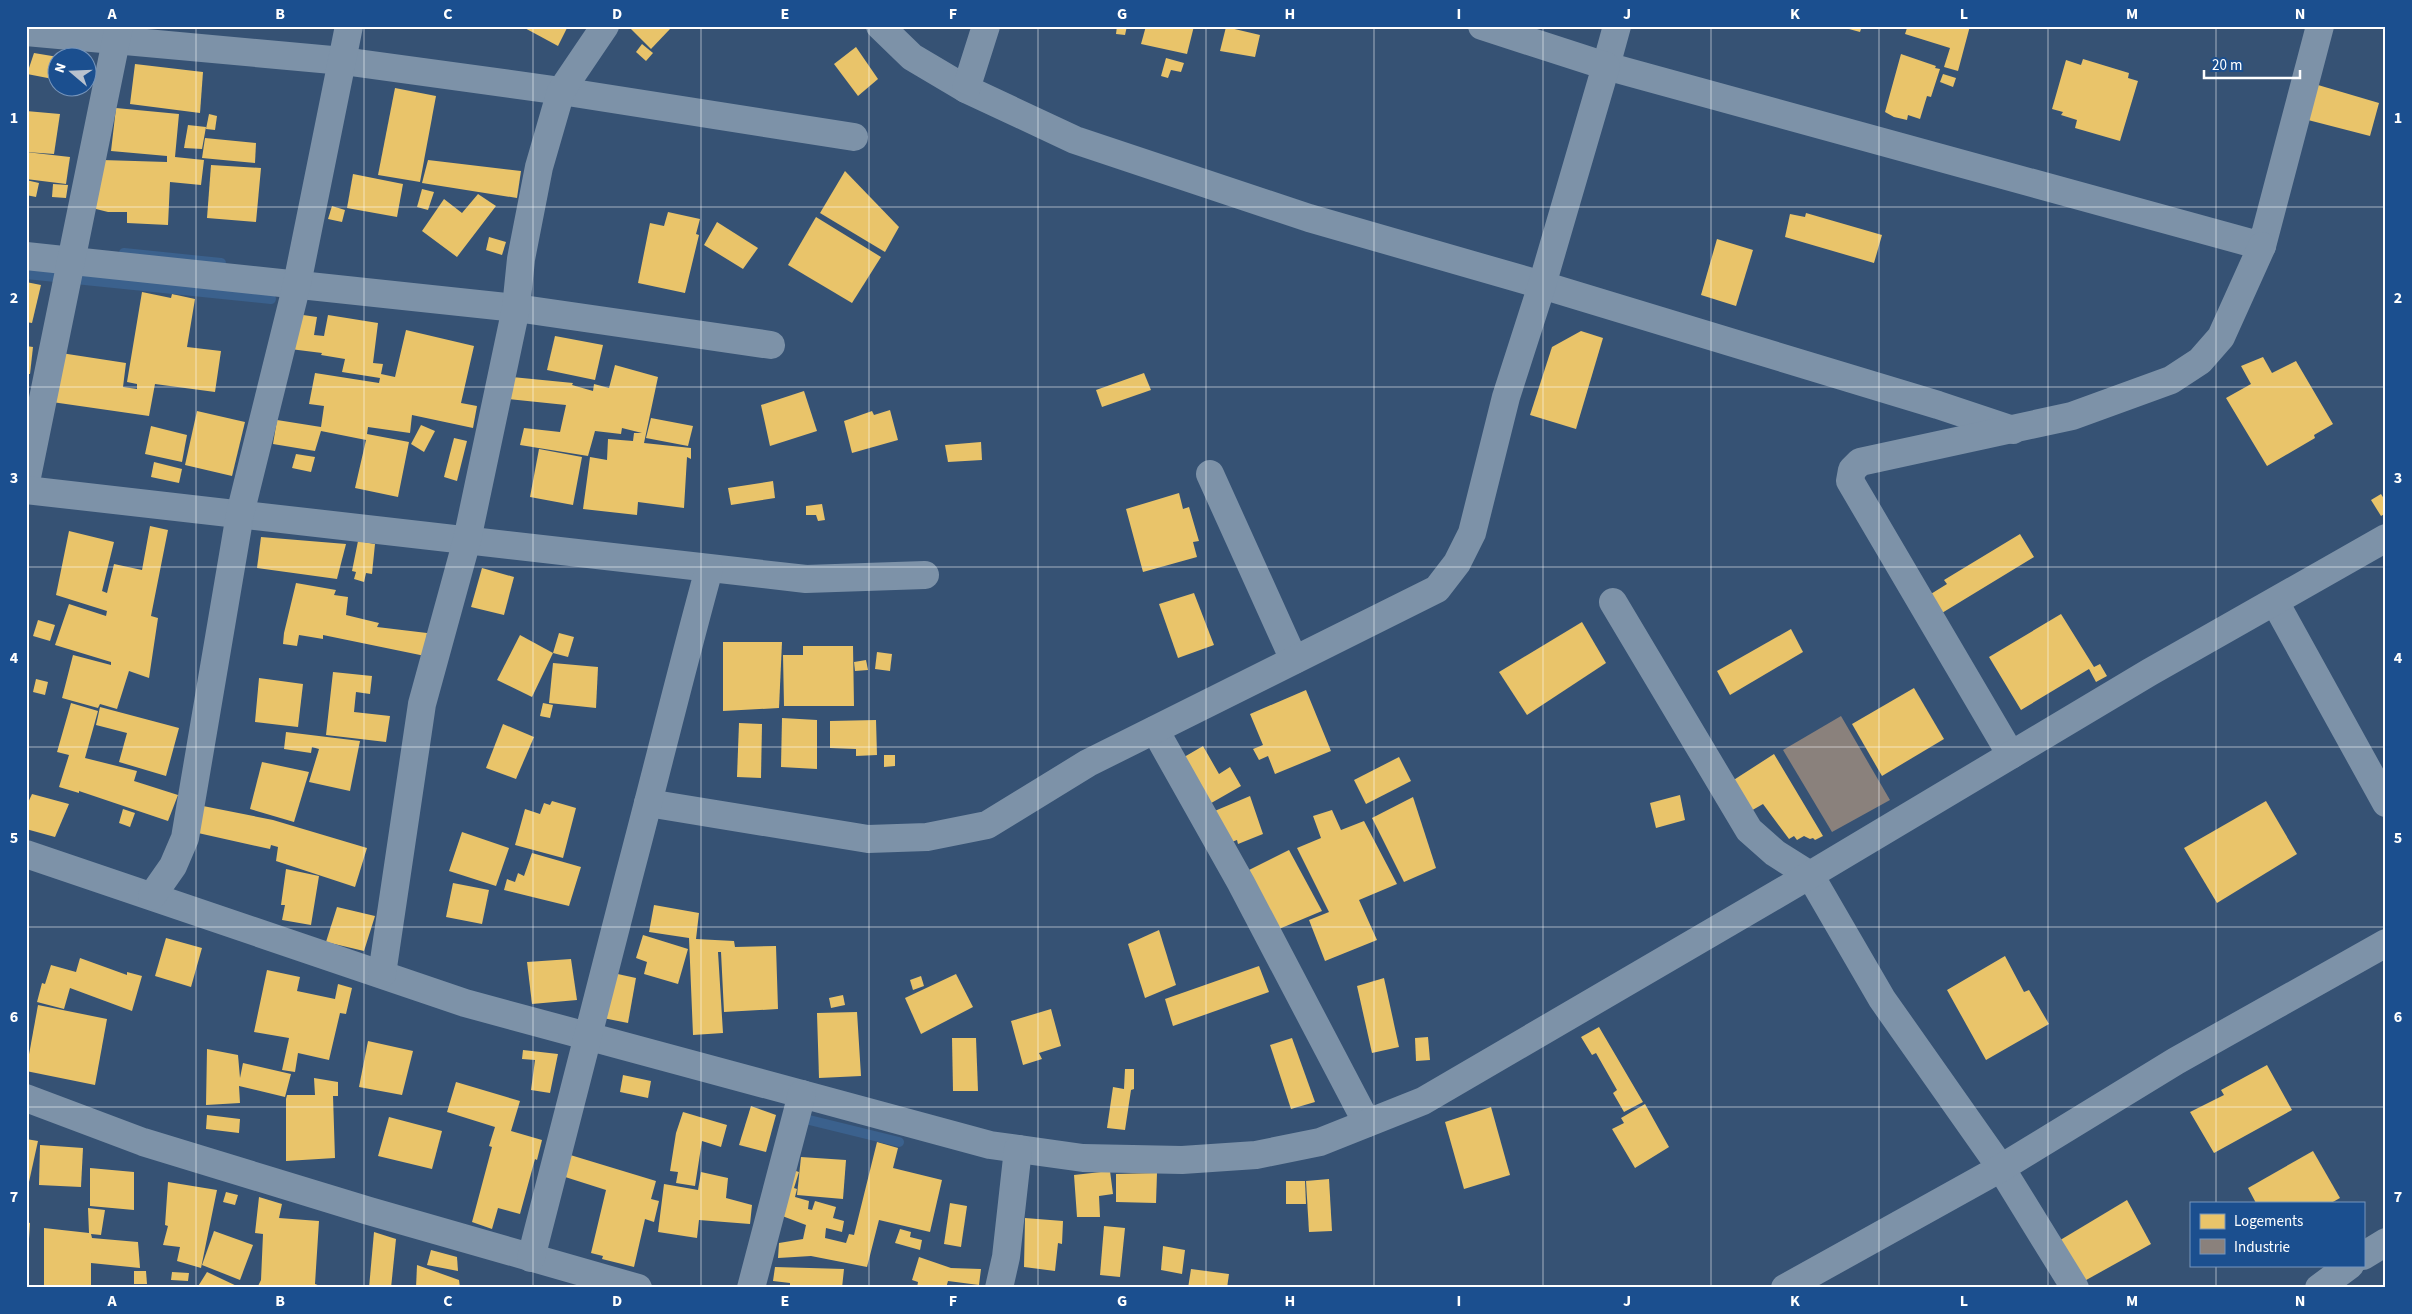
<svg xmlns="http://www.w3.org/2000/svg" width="2412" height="1314" font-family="'Source Sans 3',sans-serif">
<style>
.homes{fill:#e9c46a}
.industry{fill:#8a817c}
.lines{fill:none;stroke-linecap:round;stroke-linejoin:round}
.stream{stroke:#3b618d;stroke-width:10}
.street{stroke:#7d92a8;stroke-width:28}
.grid{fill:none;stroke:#fff;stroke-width:1;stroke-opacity:0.55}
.neatline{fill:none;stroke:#fff;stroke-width:2}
.grid-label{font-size:16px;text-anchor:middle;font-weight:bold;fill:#fff}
</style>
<rect width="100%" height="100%" fill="#365274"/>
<g class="homes">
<polygon points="521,26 568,26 558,46"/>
<polygon points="628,26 667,26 670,29 651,49"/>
<polygon points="1117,26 1127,26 1125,35 1116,34"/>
<polygon points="1146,26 1194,26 1187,54 1141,44"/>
<polygon points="1849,26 1862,26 1860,32 1849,29"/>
<polygon points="1903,26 1970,26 1958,71 1944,67 1950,48 1905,34 1907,28"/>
<polygon points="1226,27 1260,35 1255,57 1220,51"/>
<polygon points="642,44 653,53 646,61 636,52"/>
<polygon points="856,47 878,79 858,96 834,64"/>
<polygon points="34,53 58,57 58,80 27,74"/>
<polygon points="1901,54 1936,66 1935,68 1940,69 1931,97 1927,96 1920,119 1908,115 1907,120 1894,117 1885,112"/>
<polygon points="1166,58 1184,63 1181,72 1171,70 1168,78 1161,76"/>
<polygon points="2083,59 2129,73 2128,78 2138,81 2120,141 2075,128 2077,120 2061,115 2063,112 2052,109 2066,60 2081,65"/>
<polygon points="88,62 91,63 89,79 88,79"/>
<polygon points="135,64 203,72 200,113 130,104"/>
<polygon points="1943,74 1956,78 1953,87 1940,82"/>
<polygon points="2318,85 2379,103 2370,136 2308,120"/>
<polygon points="72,88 85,88 84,90"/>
<polygon points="395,88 436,96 420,182 378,175"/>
<polygon points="116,108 179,114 175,157 204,160 201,185 170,182 168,225 127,223 127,212 108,212 92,208 102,160 167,162 167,156 111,151"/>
<polygon points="26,111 60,114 54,154 26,152"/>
<polygon points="209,114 217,116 215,130 206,129"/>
<polygon points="188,125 206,127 202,149 184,148"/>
<polygon points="205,138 256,143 255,163 202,158"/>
<polygon points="26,152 70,157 66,184 26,179"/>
<polygon points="428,160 521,171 517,198 422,183"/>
<polygon points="211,165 261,168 256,222 207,218"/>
<polygon points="845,171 899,227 885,252 820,213"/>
<polygon points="353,174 403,184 397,217 347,208"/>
<polygon points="26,180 39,183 36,197 26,195"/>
<polygon points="53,184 68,185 66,198 52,197"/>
<polygon points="422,189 434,192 428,210 417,207"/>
<polygon points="478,194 496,206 457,257 422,231 444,199 462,213"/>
<polygon points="332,206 345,210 342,222 328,219"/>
<polygon points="668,212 700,219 696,234 699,235 685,293 638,283 650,223 664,226"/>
<polygon points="1806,213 1882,235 1874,263 1785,237 1790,214 1805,217"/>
<polygon points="816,217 881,257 852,303 788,265"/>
<polygon points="717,222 758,248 743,269 704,245"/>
<polygon points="489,237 506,242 502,255 486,250"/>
<polygon points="1717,239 1753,250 1736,306 1701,295"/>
<polygon points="26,282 41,285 32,323 26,322"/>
<polygon points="142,292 171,298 172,294 195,299 187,347 221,351 215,392 155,384 149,416 52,402 61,353 126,363 123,387 137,389 137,384 127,382"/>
<polygon points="296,314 317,317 314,335 324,336 328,315 378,323 373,363 383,364 381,374 395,377 406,330 474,346 461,403 477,406 473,428 412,415 410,433 368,427 367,434 409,442 398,497 355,488 366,440 321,431 315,451 273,444 277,420 321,427 324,406 309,404 315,373 379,383 380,378 342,372 345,359 321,355 322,353 290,349"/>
<polygon points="1581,331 1603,338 1576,429 1530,415 1552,347"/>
<polygon points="555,336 603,345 595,380 547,370"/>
<polygon points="26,346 33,347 30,374 26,374"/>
<polygon points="2263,357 2272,373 2296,361 2333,424 2314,435 2315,438 2267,466 2226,398 2251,384 2241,366"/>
<polygon points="615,365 658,377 644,443 691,448 691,459 687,457 684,508 638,502 637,515 583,509 590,457 607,460 608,439 633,441 634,433 642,433 622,428 621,434 595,431 588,456 520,445 524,428 560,432 566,405 508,399 512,377 573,383 572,385 593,391 594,384 609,388"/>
<polygon points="1144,373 1151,390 1102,407 1096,390"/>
<polygon points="804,391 817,431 770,446 761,405"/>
<polygon points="890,410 898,440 852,453 844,421 872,411 874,415"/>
<polygon points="197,411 245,422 232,476 185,465"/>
<polygon points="651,418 693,426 688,446 646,438"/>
<polygon points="421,425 435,431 424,452 411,444"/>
<polygon points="151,426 187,435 182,462 145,454"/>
<polygon points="454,438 467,441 457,481 444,477"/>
<polygon points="981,442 982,460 948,462 945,445"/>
<polygon points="539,449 582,457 573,505 530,497"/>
<polygon points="296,454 315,457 311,472 292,468"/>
<polygon points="154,462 182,469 179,483 151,477"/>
<polygon points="773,481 775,498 731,505 728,488"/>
<polygon points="1179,493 1183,509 1189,507 1199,541 1193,542 1197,557 1143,572 1126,509"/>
<polygon points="2381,494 2386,502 2386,513 2381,516 2371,500"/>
<polygon points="822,504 825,520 818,521 816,515 806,515 806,506"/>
<polygon points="150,526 168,530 151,616 158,618 149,678 129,671 117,709 100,704 98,708 62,698 73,655 111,665 111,662 55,645 69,604 106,616 107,611 56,595 69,531 114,542 102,591 107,593 114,564 142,570"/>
<polygon points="2020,534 2034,557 1937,616 1926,597 1947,584 1944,580"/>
<polygon points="261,537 346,544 337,579 257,568"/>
<polygon points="358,541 375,544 372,574 366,573 364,582 354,579 356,572 352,571"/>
<polygon points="482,568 514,577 504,615 471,607"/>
<polygon points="296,583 336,590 334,595 348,597 346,615 379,623 377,627 427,633 425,656 323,635 323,639 299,635 297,646 283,644 284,633"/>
<polygon points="1194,593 1214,645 1178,658 1159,604"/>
<polygon points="2061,614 2094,667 2100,664 2107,676 2096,682 2089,669 2021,710 1989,657"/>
<polygon points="38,620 55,625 50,641 33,636"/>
<polygon points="1582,622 1606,663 1527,715 1499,672"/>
<polygon points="1791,629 1803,652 1730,695 1717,671"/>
<polygon points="559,633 574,637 568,657 553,653"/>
<polygon points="520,635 553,653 532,697 497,680"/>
<polygon points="723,642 782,642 779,708 723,711"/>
<polygon points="803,646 853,646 854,706 784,706 783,655 803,655"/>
<polygon points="877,652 892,654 890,671 875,669"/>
<polygon points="866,660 868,670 855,671 854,662"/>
<polygon points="553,663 598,667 596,708 549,703"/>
<polygon points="333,672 372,676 370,694 356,692 354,712 390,716 386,742 326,735"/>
<polygon points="259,678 303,684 298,727 255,722"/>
<polygon points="36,679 48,682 45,695 33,692"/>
<polygon points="1914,688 1944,739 1882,776 1852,724"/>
<polygon points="1306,690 1331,751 1275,774 1268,756 1259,760 1253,749 1263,745 1250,714"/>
<polygon points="71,703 98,711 85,758 137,771 134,781 178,795 168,821 79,791 79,793 59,787 69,755 57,752"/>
<polygon points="543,703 553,705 550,718 540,716"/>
<polygon points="100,707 179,728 166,776 119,762 127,733 96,725"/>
<polygon points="782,718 817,720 817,769 781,767"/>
<polygon points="876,720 877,755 856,756 856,749 830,748 830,721"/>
<polygon points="739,723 762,724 761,778 737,777"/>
<polygon points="503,724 534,737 516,779 486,768"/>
<polygon points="286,732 360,741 350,791 309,782 319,749 312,747 311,753 284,749"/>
<polygon points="1203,746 1219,774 1230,767 1241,786 1206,806 1179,760"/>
<polygon points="1774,754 1823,836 1815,840 1813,838 1810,839 1804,836 1797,840 1794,836 1789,839 1763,804 1749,812 1729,783"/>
<polygon points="884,755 895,755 895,766 884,767"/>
<polygon points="1399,757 1411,781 1366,804 1354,780"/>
<polygon points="262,762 309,772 294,822 250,809"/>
<polygon points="32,794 69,804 55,837 26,829 26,807"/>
<polygon points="1680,795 1685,820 1656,828 1650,803"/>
<polygon points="1250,796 1263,834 1238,844 1237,840 1229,843 1210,813"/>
<polygon points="1413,797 1436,868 1404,882 1372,818"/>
<polygon points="552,801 576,808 563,858 515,845 525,809 540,814 544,803 550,805"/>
<polygon points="2266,801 2297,854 2217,903 2184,848"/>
<polygon points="203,806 273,820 367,848 355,887 276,861 278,847 271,845 270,849 198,833"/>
<polygon points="123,809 135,813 130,827 119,823"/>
<polygon points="1332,810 1341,830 1364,821 1397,884 1359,900 1377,940 1325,961 1309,920 1329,912 1297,848 1321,838 1313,816"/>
<polygon points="462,832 509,848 496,886 449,871"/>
<polygon points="1289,850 1322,911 1279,929 1249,870"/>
<polygon points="532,853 581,867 569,906 504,890 507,879 515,882 518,873 524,876"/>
<polygon points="286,869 319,876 311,925 282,920 285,905 281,905"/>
<polygon points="453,883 489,890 482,924 446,917"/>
<polygon points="654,905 699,913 696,939 734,941 735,947 776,946 778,1009 724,1012 721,952 718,952 723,1033 693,1035 689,938 649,932"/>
<polygon points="337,907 375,916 364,951 326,942"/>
<polygon points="1159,930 1176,985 1145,998 1128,944"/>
<polygon points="643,935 688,949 678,984 644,974 647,962 636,958"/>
<polygon points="166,938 202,948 191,987 155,976"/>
<polygon points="2005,956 2024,992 2029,990 2049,1024 1986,1060 1947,990"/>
<polygon points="80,958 127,975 127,972 142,976 132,1011 70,988 64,1009 37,1002 42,983 45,984 51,965 76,972"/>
<polygon points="571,959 577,1000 532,1004 527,962"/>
<polygon points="1259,966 1269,992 1173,1026 1165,999"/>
<polygon points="267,970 300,977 297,991 335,999 338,984 352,988 346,1014 340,1013 329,1060 298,1053 295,1072 282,1070 289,1038 254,1032"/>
<polygon points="613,973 636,978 628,1023 603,1018"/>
<polygon points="956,974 973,1007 921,1034 905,998"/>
<polygon points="921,976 924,986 913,990 910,980"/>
<polygon points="1384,978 1399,1047 1372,1053 1357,986"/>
<polygon points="843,995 845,1005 831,1008 829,998"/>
<polygon points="38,1005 107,1019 95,1085 26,1071"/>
<polygon points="1051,1009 1061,1046 1039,1053 1042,1059 1023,1065 1011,1021"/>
<polygon points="857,1012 861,1076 819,1078 817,1013"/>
<polygon points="1599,1027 1643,1102 1624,1112 1613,1093 1617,1090 1596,1053 1592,1055 1581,1037"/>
<polygon points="1428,1037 1430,1060 1416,1061 1415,1038"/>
<polygon points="952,1038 976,1038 978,1091 953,1091"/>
<polygon points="1292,1038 1315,1102 1291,1109 1270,1045"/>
<polygon points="368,1041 413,1051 402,1095 359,1087"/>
<polygon points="207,1049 238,1055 240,1078 243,1063 291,1074 285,1097 239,1086 240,1103 206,1105"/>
<polygon points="523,1050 558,1054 550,1093 531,1090 535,1060 522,1059"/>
<polygon points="2267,1065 2292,1110 2214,1153 2190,1112 2224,1095 2221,1090"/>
<polygon points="1125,1069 1134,1069 1134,1089 1131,1090 1125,1130 1107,1128 1113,1087 1124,1089"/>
<polygon points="623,1075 651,1081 648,1098 620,1092"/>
<polygon points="314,1078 338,1082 338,1096 333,1096 335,1158 286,1161 286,1099 287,1095 315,1095"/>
<polygon points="456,1082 520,1101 511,1131 542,1140 537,1160 535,1159 520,1214 498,1208 492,1229 472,1222 492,1147 489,1146 495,1127 447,1112"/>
<polygon points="1645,1104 1669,1147 1635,1168 1612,1129 1624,1123 1621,1118"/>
<polygon points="751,1106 776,1115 766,1152 739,1145"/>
<polygon points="1491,1107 1510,1175 1464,1189 1445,1122"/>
<polygon points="683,1112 727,1125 721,1147 702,1141 695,1186 676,1183 678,1172 670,1171 676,1133"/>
<polygon points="207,1115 240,1119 239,1133 206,1129"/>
<polygon points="389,1117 442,1131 432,1169 378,1156"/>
<polygon points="26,1139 38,1141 27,1191 26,1191"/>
<polygon points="877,1142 898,1148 893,1168 942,1180 930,1232 879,1220 867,1267 811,1256 778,1258 779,1243 803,1239 806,1225 777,1214 790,1169 799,1172 794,1188 797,1189 795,1197 809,1201 808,1209 812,1210 815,1201 836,1207 833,1218 844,1221 842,1232 826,1228 825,1238 846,1243 849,1234 854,1235"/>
<polygon points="40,1145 83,1148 81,1187 39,1185"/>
<polygon points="2313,1151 2340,1198 2331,1203 2256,1203 2248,1188"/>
<polygon points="567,1154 656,1181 651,1199 659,1201 654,1222 645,1219 634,1267 602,1259 603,1256 591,1253 606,1190 562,1176"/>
<polygon points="801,1157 846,1160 843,1199 797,1195"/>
<polygon points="90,1168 134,1172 134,1210 90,1206"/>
<polygon points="1110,1171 1113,1194 1099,1196 1100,1217 1077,1217 1074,1175"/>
<polygon points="701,1172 728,1178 726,1198 752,1205 750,1224 699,1220 697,1238 658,1232 664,1184 698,1190"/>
<polygon points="1157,1173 1156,1203 1116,1202 1116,1174"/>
<polygon points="1329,1179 1332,1231 1309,1232 1306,1181"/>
<polygon points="1286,1181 1305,1181 1306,1204 1286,1204"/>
<polygon points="168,1182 217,1190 201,1268 177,1261 180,1247 163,1245 168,1226 165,1225"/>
<polygon points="226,1192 238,1195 235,1205 223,1202"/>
<polygon points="259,1197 282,1204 279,1218 319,1221 315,1284 326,1288 257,1288 261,1280 263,1234 255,1233"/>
<polygon points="2127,1200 2151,1244 2079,1284 2057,1242"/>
<polygon points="950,1203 967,1206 961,1247 944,1244"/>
<polygon points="88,1208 105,1210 101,1235 91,1234 92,1238 138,1242 140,1268 91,1263 91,1288 44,1285 44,1228 89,1233"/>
<polygon points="1025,1218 1063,1221 1062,1244 1058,1243 1055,1271 1024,1267"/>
<polygon points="26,1222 30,1223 28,1254 26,1254"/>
<polygon points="1104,1226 1125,1228 1120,1277 1100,1275"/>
<polygon points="900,1229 911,1232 910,1237 922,1240 920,1250 895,1243"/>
<polygon points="214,1231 253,1245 240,1280 202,1265"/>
<polygon points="374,1232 396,1239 391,1288 369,1288"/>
<polygon points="1163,1246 1185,1250 1182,1274 1161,1270"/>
<polygon points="431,1250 457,1257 458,1271 427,1265"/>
<polygon points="919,1257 951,1268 981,1269 979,1285 948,1281 946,1288 917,1288 918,1282 912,1280"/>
<polygon points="417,1265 459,1280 460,1288 416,1288"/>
<polygon points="775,1267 844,1269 842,1288 790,1288 790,1283 773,1281"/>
<polygon points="1191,1269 1229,1274 1227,1288 1188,1288"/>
<polygon points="134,1271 146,1271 147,1284 134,1284"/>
<polygon points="172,1272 189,1273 188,1281 171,1280"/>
<polygon points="207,1272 241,1288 197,1288"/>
</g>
<polygon class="industry" points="1841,716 1890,800 1832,832 1783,750"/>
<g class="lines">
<g class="stream">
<polyline points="124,253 221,263"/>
<polyline points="26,274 271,299"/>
<polyline points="797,1117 899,1142"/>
</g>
<g class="street">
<polyline points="880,26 912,57 966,89 1075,140 1309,218 1542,285 1938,405 2013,430"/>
<polyline points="1617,26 1606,66 2262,246 2320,26"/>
<polyline points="26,32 343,61 561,91 854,137"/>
<polyline points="966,89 986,26"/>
<polyline points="26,256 516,308 771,345"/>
<polyline points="1210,474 1294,660"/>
<polyline points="26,482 119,26"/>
<polyline points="26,490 806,579 925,575"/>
<polyline points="1613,602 1749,830 1775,853 1810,875 1882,999 2001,1168 2075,1288"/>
<polyline points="2275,602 2386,803"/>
<polyline points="1155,730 1241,883 1367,1123"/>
<polyline points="2011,755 1850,481 1852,470 1860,462 2072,416 2171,380 2200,361 2221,337 2262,246"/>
<polyline points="648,803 868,839 927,837 987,825 1088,763 1437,589 1457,563 1472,533 1506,397 1542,285 1606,66 1482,26"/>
<polyline points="26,854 465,1003 990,1145 1083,1158 1182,1160 1256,1155 1320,1142 1423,1101 1810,875 2150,672 2386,538"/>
<polyline points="152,896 173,866 185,838 240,514 297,284 349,26"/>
<polyline points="382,974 422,704 467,540 516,308 521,259 539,167 561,91 605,26"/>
<polyline points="26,1098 143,1142 369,1211 638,1288"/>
<polyline points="2363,1256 2386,1242"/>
<path d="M531,1258C563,1130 596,1003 629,876C656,774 681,671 709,569"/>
<polyline points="751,1288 802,1094"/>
<polyline points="999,1288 1006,1257 1018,1149"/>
<polyline points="1785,1288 2001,1168 2176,1061 2386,943"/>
<polyline points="2319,1288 2350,1265"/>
</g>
</g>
<path class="grid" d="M196,26V1288M364,26V1288M533,26V1288M701,26V1288M869,26V1288M1038,26V1288M1206,26V1288M1374,26V1288M1543,26V1288M1711,26V1288M1879,26V1288M2048,26V1288M2216,26V1203M26,207H2386M26,387H2386M26,567H2386M26,747H2386M26,927H2386M26,1107H2386M2216,1265V1288"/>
<rect width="2412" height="1314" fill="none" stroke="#1b4f8f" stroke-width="55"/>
<rect x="2190" y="1202" width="175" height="65" fill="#1b4f8f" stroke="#7695bc"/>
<rect x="2200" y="1214" width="25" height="15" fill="#e9c46a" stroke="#7695bc"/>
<text x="2234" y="1226" font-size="15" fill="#ffffff">Logements</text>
<rect x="2200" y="1239" width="25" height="15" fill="#8a817c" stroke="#7695bc"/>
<text x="2234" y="1252" font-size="15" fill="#ffffff">Industrie</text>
<g transform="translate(72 72) rotate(289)"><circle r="24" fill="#1b4f8f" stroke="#7695bc"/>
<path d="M0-4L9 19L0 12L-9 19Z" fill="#b9c2ce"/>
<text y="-8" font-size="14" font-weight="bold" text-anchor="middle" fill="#ffffff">N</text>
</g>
<path d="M2204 70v8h96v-8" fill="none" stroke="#ffffff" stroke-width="2.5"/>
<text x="2212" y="70" font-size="15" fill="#ffffff" stroke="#1b4f8f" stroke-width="4" paint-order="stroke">20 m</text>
<rect x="28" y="28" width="2356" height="1258" class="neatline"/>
<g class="grid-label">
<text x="112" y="19">A</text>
<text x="280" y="19">B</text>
<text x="448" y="19">C</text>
<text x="617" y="19">D</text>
<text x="785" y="19">E</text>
<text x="953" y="19">F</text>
<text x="1122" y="19">G</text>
<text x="1290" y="19">H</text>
<text x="1459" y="19">I</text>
<text x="1627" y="19">J</text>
<text x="1795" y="19">K</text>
<text x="1964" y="19">L</text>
<text x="2132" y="19">M</text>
<text x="2300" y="19">N</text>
<text x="14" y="123">1</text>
<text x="2398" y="123">1</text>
<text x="14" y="303">2</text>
<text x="2398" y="303">2</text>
<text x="14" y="483">3</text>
<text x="2398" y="483">3</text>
<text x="14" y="663">4</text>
<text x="2398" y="663">4</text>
<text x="14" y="843">5</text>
<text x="2398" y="843">5</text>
<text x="14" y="1022">6</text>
<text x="2398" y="1022">6</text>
<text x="14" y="1202">7</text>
<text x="2398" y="1202">7</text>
<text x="112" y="1306">A</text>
<text x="280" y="1306">B</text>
<text x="448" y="1306">C</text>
<text x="617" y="1306">D</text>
<text x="785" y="1306">E</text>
<text x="953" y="1306">F</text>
<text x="1122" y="1306">G</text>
<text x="1290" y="1306">H</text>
<text x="1459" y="1306">I</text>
<text x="1627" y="1306">J</text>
<text x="1795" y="1306">K</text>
<text x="1964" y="1306">L</text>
<text x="2132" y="1306">M</text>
<text x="2300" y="1306">N</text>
</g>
</svg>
